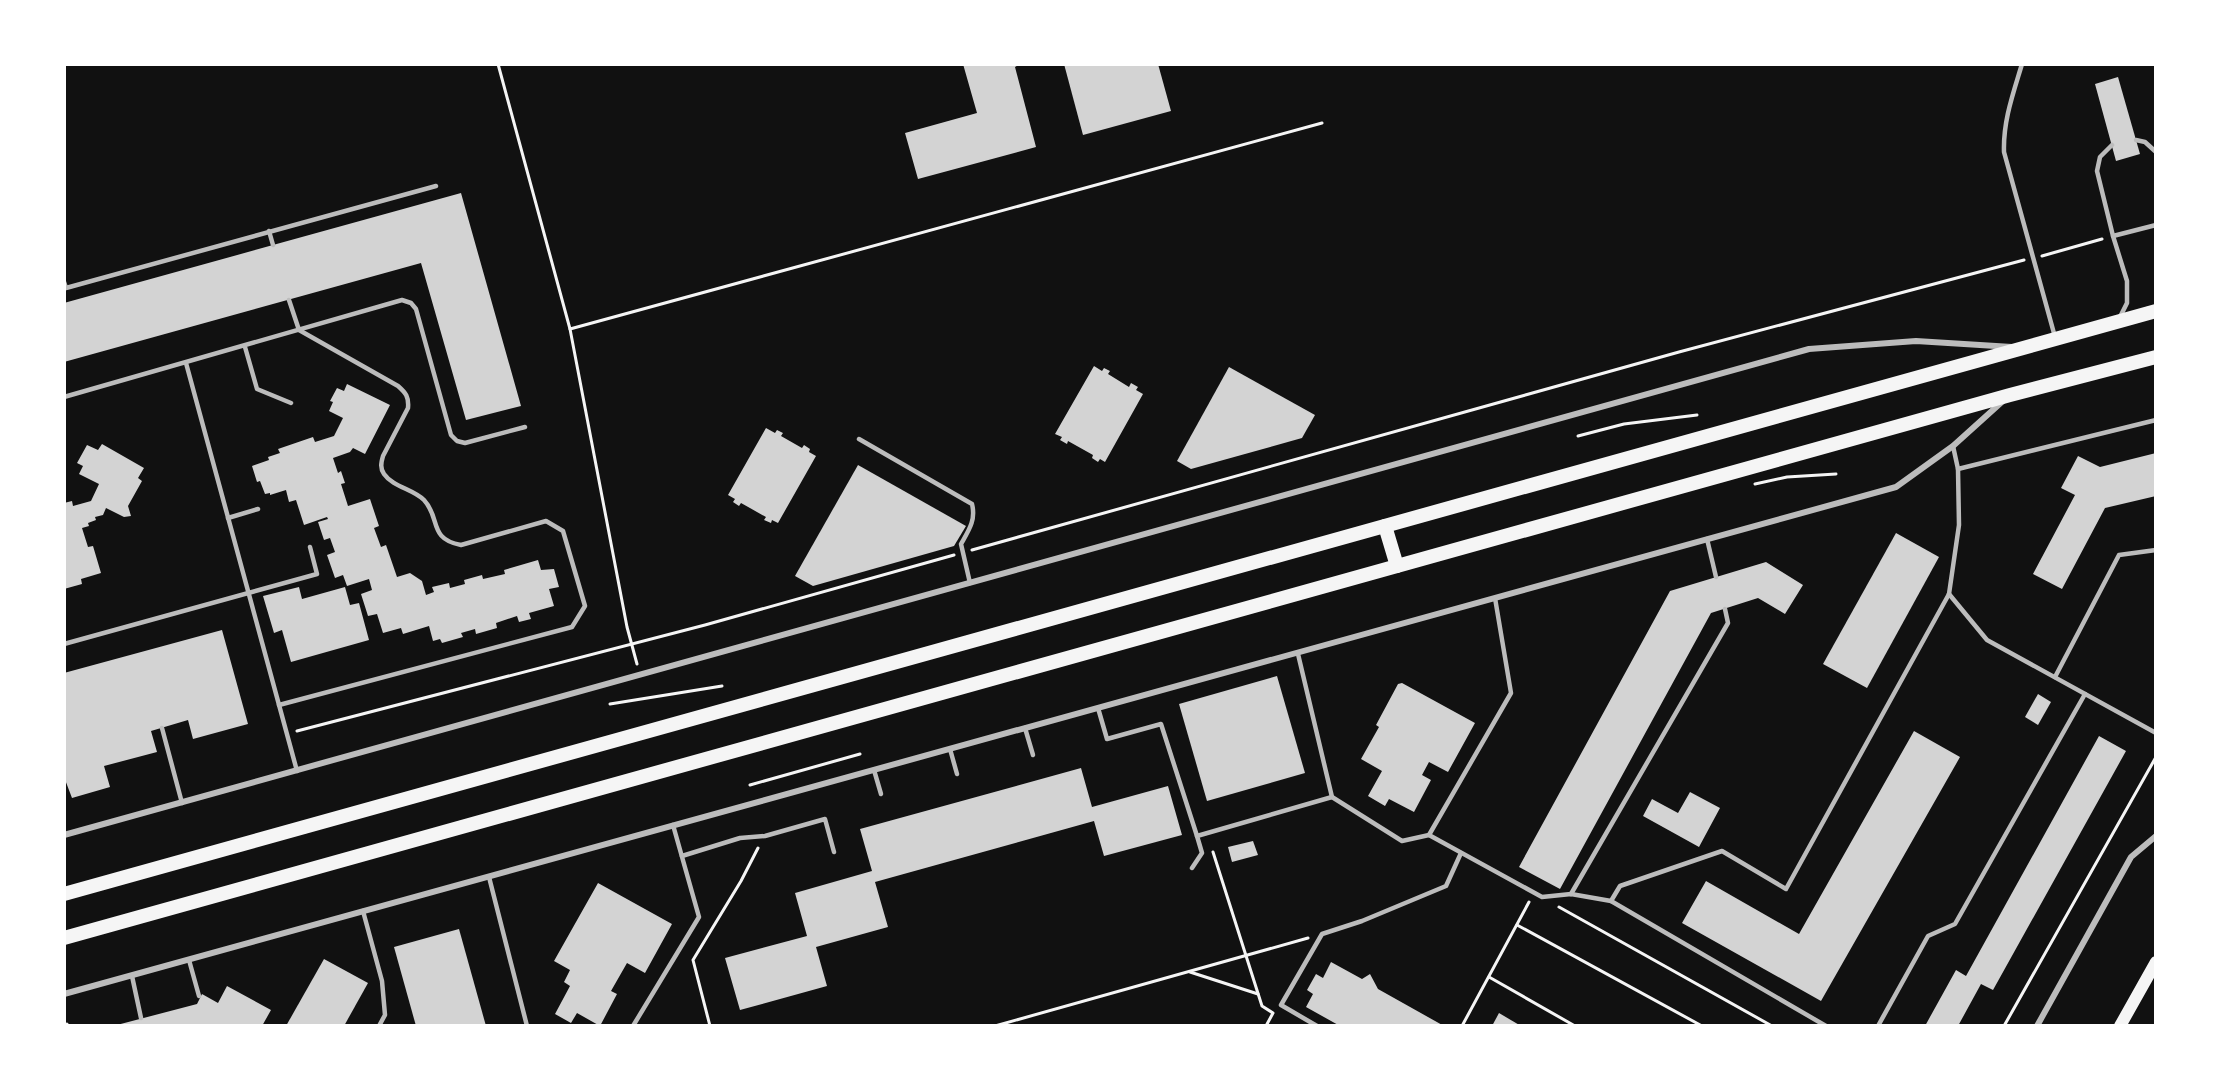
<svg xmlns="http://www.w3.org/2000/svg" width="2220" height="1090" font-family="'PT Serif',serif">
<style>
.building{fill:#d3d3d3}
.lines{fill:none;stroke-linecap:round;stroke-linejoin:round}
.path{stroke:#f5f5f5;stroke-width:3}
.service{stroke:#bcbcbc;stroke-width:4.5}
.minor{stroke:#bcbcbc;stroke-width:6}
.secondary{stroke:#f5f5f5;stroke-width:12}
.primary{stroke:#f5f5f5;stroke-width:14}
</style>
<rect width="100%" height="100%" fill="#111"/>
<g class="building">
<polygon points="963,64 1020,64 1015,67 1036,147 918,179 905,133 977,113"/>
<polygon points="1064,64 1158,64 1171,111 1083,135"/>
<polygon points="2118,77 2140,154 2116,161 2095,84"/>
<polygon points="461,193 521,406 466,420 421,263 64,362 64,303"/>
<polygon points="1094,366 1102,371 1104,368 1110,371 1108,374 1129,387 1131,383 1138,387 1136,390 1143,394 1105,462 1100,459 1098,462 1092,458 1093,455 1068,441 1067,444 1060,440 1062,437 1055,434"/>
<polygon points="1229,367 1315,415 1302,438 1191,469 1177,461"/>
<polygon points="347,384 390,405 365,454 353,448 350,452 333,458 338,473 341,471 345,483 341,484 348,506 370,499 379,526 374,528 381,547 386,545 397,577 410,573 422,581 426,595 434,592 432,587 449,583 450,588 465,584 464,580 482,575 483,579 505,574 504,570 538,560 541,570 554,569 559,587 549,589 554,606 529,613 531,619 519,622 517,616 496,623 497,628 476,634 475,629 461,633 463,637 442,643 440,639 433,641 429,626 403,634 401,628 383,633 377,614 368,616 361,594 372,590 369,579 347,586 343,575 335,578 327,555 335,552 330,538 324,540 318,522 328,519 327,517 304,525 296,500 289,502 286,490 270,495 270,493 265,494 260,481 257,482 252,466 269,460 268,457 280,453 278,449 313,437 315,442 334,436 343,418 329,411 333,402 330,401 337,388 344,391"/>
<polygon points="766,428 775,433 777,430 783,433 781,436 802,448 804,445 810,449 809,452 816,456 778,523 772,520 771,523 764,520 766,517 741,503 739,506 733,502 735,499 728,495"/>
<polygon points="102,444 144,468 138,478 142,481 128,506 131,516 124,517 106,508 103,515 95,517 96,520 88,523 89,526 82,528 88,547 93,546 101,573 81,579 82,584 64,589 64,503 72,501 73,506 91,501 99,484 79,474 83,466 77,463 87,445 98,450"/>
<polygon points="2156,453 2156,496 2105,508 2062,589 2033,574 2075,495 2061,488 2078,456 2100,467"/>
<polygon points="858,465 966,526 954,546 813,586 795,576"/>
<polygon points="1896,533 1939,557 1867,688 1823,664"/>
<polygon points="1766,562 1803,585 1785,614 1758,598 1711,613 1560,889 1519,867 1670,591"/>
<polygon points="299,587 302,599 345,587 350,605 359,603 369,640 291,662 282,630 274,633 263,596"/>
<polygon points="222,630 248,724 193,739 188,720 151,731 157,752 104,766 110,787 72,798 64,777 64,673"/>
<polygon points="1277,676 1305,773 1207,801 1179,704"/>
<polygon points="1402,683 1475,723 1448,772 1429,762 1422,775 1431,780 1414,812 1389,799 1385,806 1368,796 1382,771 1361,759 1379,727 1376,725 1398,684"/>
<polygon points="2038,694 2051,702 2038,725 2025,717"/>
<polygon points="1914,731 1960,757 1821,1001 1682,923 1706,881 1799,934"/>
<polygon points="2099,736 2126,751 1993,990 1981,984 1958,1026 1925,1026 1956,970 1966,976"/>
<polygon points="1081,768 1092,807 1168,786 1182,835 1104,856 1094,821 875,882 888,927 816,947 827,986 740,1010 725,958 807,936 795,893 872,871 860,829"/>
<polygon points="1690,792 1720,808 1699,847 1643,816 1652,799 1678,813"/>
<polygon points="1253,841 1258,855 1232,862 1228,847"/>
<polygon points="598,883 672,924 645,973 627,963 611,991 617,994 600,1026 577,1013 571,1023 555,1014 570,986 564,982 570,970 554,961"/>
<polygon points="459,929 486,1026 416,1026 394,947"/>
<polygon points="324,959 368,983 344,1026 286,1026"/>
<polygon points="1331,962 1362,979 1370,974 1378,989 1444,1026 1340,1026 1306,1007 1313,994 1307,990 1316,974 1323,978"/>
<polygon points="227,986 271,1010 262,1026 113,1026 197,1004 202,994 218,1003"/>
<polygon points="1499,1013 1521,1026 1492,1026"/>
</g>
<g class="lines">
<g class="path">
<polyline points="498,64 570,329 627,627 637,664"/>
<polyline points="2042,256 2102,239"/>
<polyline points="570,329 1322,123"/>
<polyline points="1578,436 1624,424 1697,415"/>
<polyline points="1755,484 1787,477 1836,474"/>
<polyline points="972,550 1679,352 2024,260"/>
<polyline points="610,704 722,686"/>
<polyline points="297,731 705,625 954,555"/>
<polyline points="750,785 860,754"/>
<polyline points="1213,852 1262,1006 1273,1013 1266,1026"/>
<polyline points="1559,907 1772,1026"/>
<polyline points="1517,925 1702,1026"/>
<polyline points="1190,972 1258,994"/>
<polyline points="1489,977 1575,1026"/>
<polyline points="66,1026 67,1024"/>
<polyline points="710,1026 693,960 741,881 758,848"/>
<polyline points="995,1026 1308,938"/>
<polyline points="1462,1026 1529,902"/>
<polyline points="2004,1026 2156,757"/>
</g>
<g class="service">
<path d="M2022,64C2013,94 2003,121 2004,152L2055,337"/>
<polyline points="2136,140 2145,142 2156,152"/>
<polyline points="2112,145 2100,157 2097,171 2113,236 2127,281 2127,303 2120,317"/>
<polyline points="269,231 273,245"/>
<polyline points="2113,236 2156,225"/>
<polyline points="64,282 66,288 436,186"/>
<polyline points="245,347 257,389 291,403"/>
<polyline points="186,363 297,771"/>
<polyline points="64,397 402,300 411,303 416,309 451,435 457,441 465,443 525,427"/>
<path d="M859,439L972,504C976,520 969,530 961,544L970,583"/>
<polyline points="1958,469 2156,420"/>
<polyline points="228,518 258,509"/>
<polyline points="1707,539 1716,577"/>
<polyline points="1949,594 1987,640 2156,733"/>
<polyline points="64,644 317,574 310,547"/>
<polyline points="1298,654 1332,797 1402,841 1429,835 1542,897 1571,894 1611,901 1826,1026"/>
<polyline points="2055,677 2119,555 2156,550"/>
<path d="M279,705L572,627L585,606L563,531L546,521L461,545C428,539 441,518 424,500C413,489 393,487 384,474C380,468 381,463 383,456L408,408C409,397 406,393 398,386L299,330L289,300"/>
<polyline points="1098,708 1107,739 1161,724 1197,836"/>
<polyline points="162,728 182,803"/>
<polyline points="1025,728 1033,755"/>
<polyline points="950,749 957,774"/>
<polyline points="874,770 881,794"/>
<polyline points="1429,835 1511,693 1495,598"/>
<polyline points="682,856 740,838 765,836 825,819 834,852"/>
<polyline points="1192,868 1202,853 1197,836 1332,797"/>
<polyline points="489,877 527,1026"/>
<polyline points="1571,894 1728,623 1725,609"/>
<polyline points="1611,901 1620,886 1722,851 1786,889 1949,594 1959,525 1958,469 1953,446"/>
<polyline points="363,911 382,981 385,1015 379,1026"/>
<polyline points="189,960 199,996"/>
<polyline points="132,976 141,1018"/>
<polyline points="633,1026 699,917 673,825"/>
<polyline points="1317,1026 1281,1005 1322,934 1362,921 1446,886 1461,853"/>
<polyline points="1878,1026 1928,936 1955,924 2085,694"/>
</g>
<g class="minor">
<polyline points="64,835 1809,349 1916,341 2012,347"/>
<polyline points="64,994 1896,487 1953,446 2004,400"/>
<polyline points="2037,1026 2131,857 2156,836"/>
</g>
<polyline class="secondary" points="2120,1026 2156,962"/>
<g class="primary">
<polyline points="1385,526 1397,566"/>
<polyline points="64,894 2156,311"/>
<polyline points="64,938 2010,395 2156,357"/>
</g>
</g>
<rect width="2220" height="1090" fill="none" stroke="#ffffff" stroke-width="132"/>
</svg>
